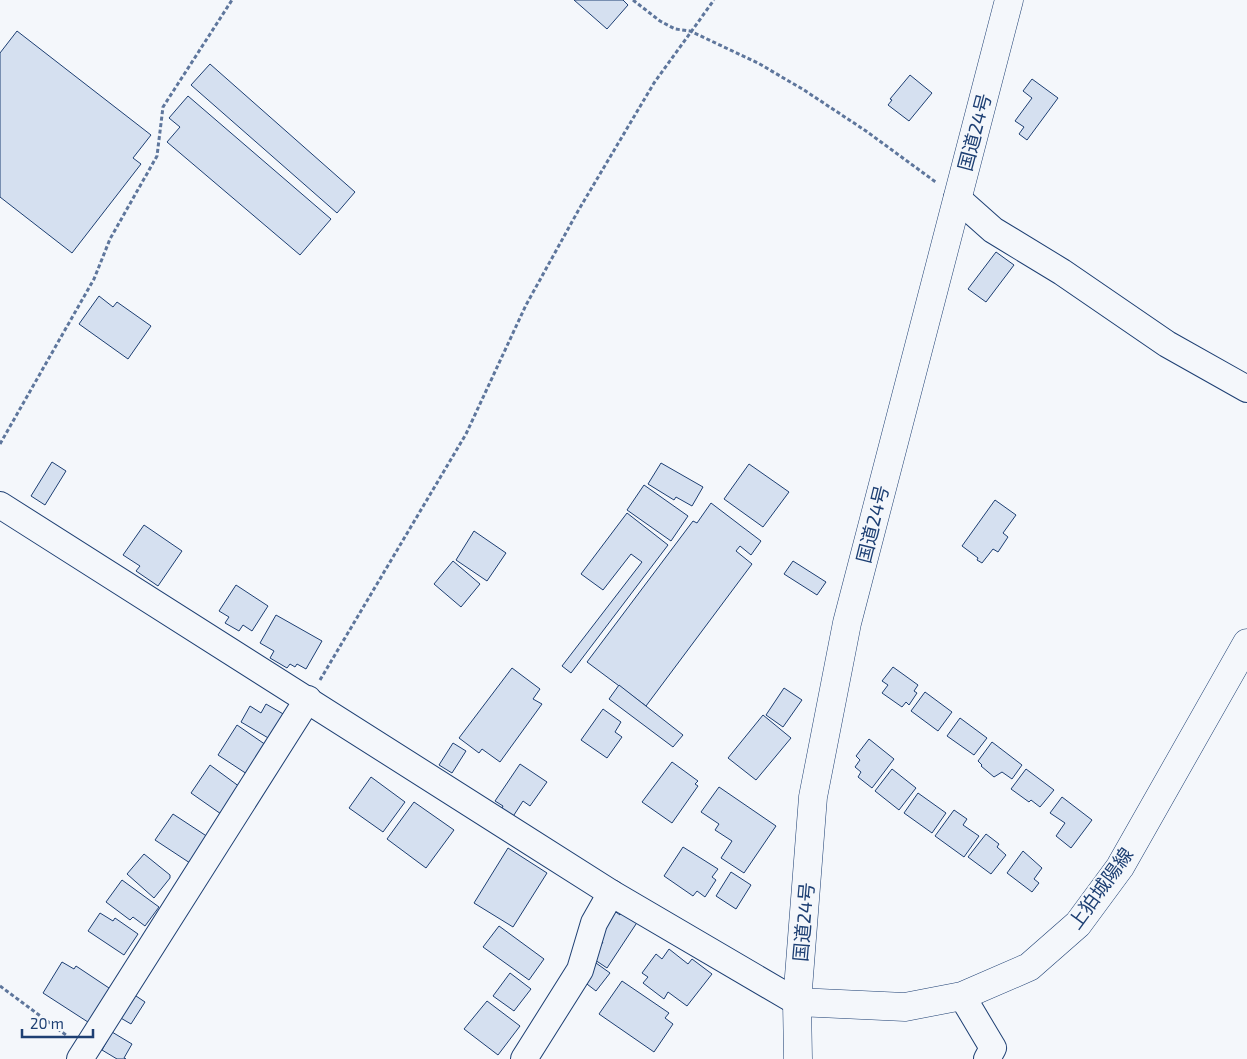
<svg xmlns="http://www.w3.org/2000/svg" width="1247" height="1059" font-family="'Exo 2','Noto Sans JP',sans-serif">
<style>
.building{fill:#d5e0f0;stroke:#1d3f73}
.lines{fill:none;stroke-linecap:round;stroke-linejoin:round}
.minor-casing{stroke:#1d3f73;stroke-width:28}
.major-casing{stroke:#1d3f73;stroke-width:29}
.highway-casing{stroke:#1d3f73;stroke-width:29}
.path{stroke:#5e769c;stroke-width:3;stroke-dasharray:4 2.5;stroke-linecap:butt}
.minor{stroke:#f4f7fb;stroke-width:26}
.major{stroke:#f4f7fb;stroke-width:28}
.highway{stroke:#f4f7fb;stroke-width:28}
.labels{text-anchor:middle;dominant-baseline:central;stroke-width:4;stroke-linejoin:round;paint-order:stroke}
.street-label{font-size:19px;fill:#1d3f73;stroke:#f4f7fb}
</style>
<rect width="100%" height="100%" fill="#f4f7fb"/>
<g class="building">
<polygon points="574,0 623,0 628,5 607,29"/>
<polygon points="17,31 151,135 133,158 141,164 72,253 0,197 0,53"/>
<polygon points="210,64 355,192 337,213 191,85"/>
<polygon points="910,75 932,93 909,121 888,105 892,100 890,99"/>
<polygon points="1032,79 1058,98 1027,140 1019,134 1024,127 1015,121 1032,98 1023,91"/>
<polygon points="188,96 331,219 300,255 167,142 180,127 169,118"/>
<polygon points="996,252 1014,265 986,302 968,289"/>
<polygon points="99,296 113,307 117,302 151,326 128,359 79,324"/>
<polygon points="52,462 66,471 45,505 31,496"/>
<polygon points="661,463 703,487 692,506 676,497 674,500 648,484"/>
<polygon points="749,464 789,492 763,527 724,499"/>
<polygon points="644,485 688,516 671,541 627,510"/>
<polygon points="995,500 1016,515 1003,533 1008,537 998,552 993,549 982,563 977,560 978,558 962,546"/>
<polygon points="711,503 761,541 751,555 740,546 736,551 752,564 646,706 587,662 693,521 697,523"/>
<polygon points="627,513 668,545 571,673 562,666 642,562 631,554 603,590 581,574"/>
<polygon points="144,525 182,551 158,586 136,571 140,566 123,555"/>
<polygon points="474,531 506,553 487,581 456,560"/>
<polygon points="453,561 480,584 461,607 434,584"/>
<polygon points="793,561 826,582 817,595 784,574"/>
<polygon points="236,585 268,606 252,631 243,625 239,631 225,623 229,617 219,611"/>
<polygon points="276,615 322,641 306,669 297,664 295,667 290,664 287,668 270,658 274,651 260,643"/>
<polygon points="893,667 918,685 914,691 917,693 909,705 906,702 902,707 882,693 888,685 882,681"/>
<polygon points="512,668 540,689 533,699 542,704 500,762 482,749 479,753 459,738"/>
<polygon points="619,685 683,735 673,747 609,699"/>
<polygon points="784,688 802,700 783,727 766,715"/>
<polygon points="925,692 952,712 938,731 911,711"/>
<polygon points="266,704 285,715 270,739 241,722 250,706 261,713"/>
<polygon points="603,709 621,722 615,732 622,737 607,758 581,740"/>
<polygon points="763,715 791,738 756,780 728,758"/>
<polygon points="960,718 987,738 974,755 947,736"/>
<polygon points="237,725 266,745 247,774 218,755"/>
<polygon points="869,739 894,759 872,788 858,777 861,772 855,767 860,760 856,756"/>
<polygon points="992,742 1022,765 1012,779 1002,772 994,777 981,766 982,765 978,761"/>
<polygon points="453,743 466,751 452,773 439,765"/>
<polygon points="672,762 698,781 695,784 698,786 672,823 642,802"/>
<polygon points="520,764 547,782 530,806 523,801 512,818 501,810 503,806 495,801"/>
<polygon points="210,765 240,787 221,814 191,793"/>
<polygon points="892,769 916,788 899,810 875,791"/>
<polygon points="1026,769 1054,790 1040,807 1031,800 1029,802 1011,789"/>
<polygon points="371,777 405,802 383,832 349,808"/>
<polygon points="719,787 776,826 744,873 721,858 732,841 715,830 719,824 701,812"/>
<polygon points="918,793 946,813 932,833 904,813"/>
<polygon points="1062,797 1092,820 1071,848 1056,836 1065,823 1050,813"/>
<polygon points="414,802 454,830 426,868 387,839"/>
<polygon points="954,810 967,819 963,825 979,836 964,857 935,836"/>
<polygon points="173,814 208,837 190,863 155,840"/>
<polygon points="986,834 999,844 997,847 1006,855 991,874 968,857"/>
<polygon points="683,847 718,869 712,877 716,880 705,897 697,891 693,896 664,876"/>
<polygon points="508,848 547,873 513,927 474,903"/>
<polygon points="1023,851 1042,868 1034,879 1039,883 1032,892 1007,873"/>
<polygon points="144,854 170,875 170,878 154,898 127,874"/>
<polygon points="731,872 751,885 736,909 716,896"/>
<polygon points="122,880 159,907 145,926 133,917 130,920 106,902"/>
<polygon points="613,910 620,915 622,911 638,921 607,968 592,958 603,942 597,938"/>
<polygon points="100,913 113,921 115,918 138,934 124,955 88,931"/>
<polygon points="499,926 544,959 529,980 483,947"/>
<polygon points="669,949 688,964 692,959 712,974 687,1006 668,992 664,999 643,983 648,977 642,973 656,954 662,959"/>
<polygon points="62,962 74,969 76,966 112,990 91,1024 43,993"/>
<polygon points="596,963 610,973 596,991 583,981"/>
<polygon points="510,973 531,989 514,1011 493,996"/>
<polygon points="622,981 669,1013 665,1018 673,1024 654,1052 599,1014"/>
<polygon points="133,994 145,1002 131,1024 119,1017"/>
<polygon points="487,1001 520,1026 498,1055 464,1029"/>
<polygon points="112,1032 132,1044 124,1058 126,1059 117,1059 102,1050"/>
</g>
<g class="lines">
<defs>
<g id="minor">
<polyline points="957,198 993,230 1062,272 1167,344 1247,389"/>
<polyline points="0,505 611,893 797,1002"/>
<polyline points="962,996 993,1048 987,1059"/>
<polyline points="80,1059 308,699"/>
<polyline points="524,1059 580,970 594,923 611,893"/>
</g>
<polyline id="major" points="797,1002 905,1007 962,996 1029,967 1078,924 1120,867 1247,643"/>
<polyline id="highway" points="798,1059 797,1002 813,797 847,623 1009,0"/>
</defs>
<use href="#minor" class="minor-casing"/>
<use href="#major" class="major-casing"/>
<use href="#highway" class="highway-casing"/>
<g class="path">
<polyline points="633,0 660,21 675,29 690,31 758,63 804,90 866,131 937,183"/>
<polyline points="0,444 94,279 110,239 157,156 163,107 232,0"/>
<polyline points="320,680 466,434 526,305 578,211 654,83 714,0"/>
<polyline points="0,986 66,1035"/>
</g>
<use href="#minor" class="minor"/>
<use href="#major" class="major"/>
<use href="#highway" class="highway"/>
</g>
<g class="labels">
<g class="street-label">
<text transform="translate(974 132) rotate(-75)">国道24号</text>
<text transform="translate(872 524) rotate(-76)">国道24号</text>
<text transform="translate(1100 888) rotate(-54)">上狛城陽線</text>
<text transform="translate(803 922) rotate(-85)">国道24号</text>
</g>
</g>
<path d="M22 1029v8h71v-8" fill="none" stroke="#1d3f73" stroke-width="2.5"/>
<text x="30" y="1029" font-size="15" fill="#1d3f73" stroke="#f4f7fb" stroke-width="4" paint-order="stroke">20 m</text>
</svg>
